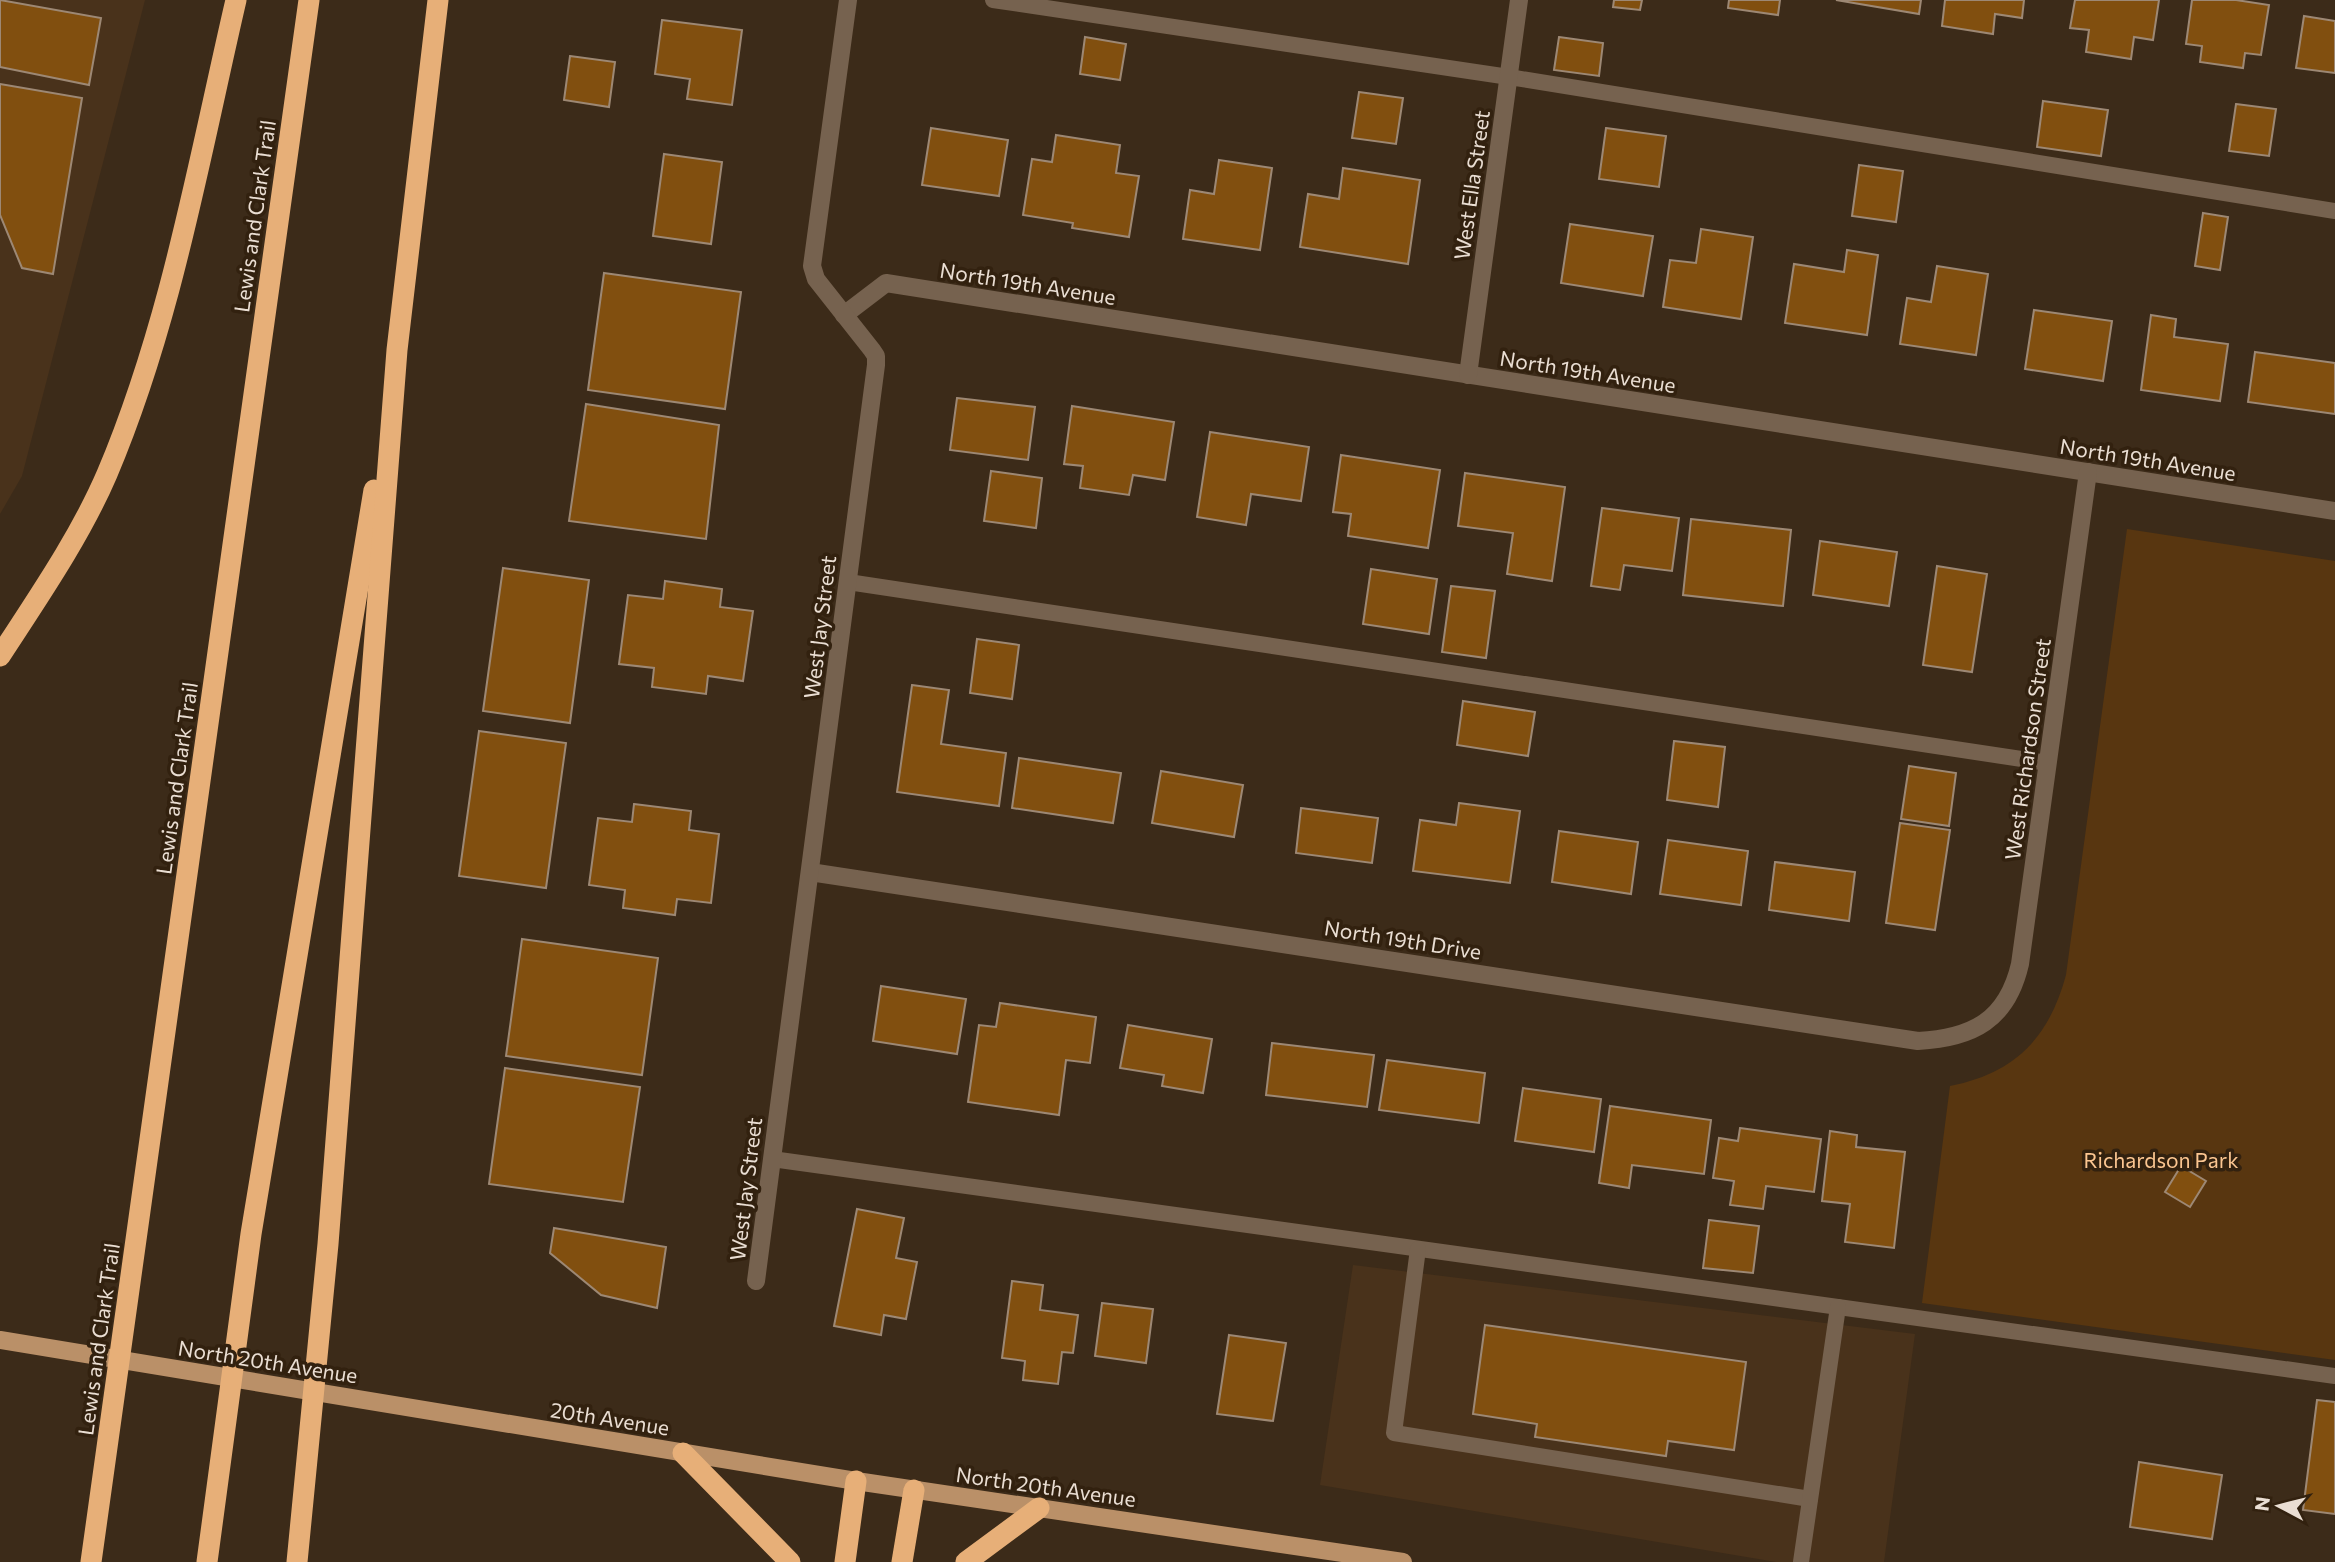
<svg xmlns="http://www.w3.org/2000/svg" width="2335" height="1562" font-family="Commissioner,sans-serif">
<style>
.built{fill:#49321b}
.green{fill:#583610}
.building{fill:#814f0f;stroke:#9d8874;stroke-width:2}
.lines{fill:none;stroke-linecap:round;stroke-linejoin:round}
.lane{stroke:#76624f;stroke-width:16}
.street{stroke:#76624f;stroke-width:18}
.primary{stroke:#ba9068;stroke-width:18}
.highway{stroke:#e7af78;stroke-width:21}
.labels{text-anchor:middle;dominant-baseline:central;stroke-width:7;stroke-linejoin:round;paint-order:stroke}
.street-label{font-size:21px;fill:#eaded3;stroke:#32210f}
.park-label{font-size:21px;fill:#fcc691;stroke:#32210f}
</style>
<rect width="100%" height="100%" fill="#3c2b19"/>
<g class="built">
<polygon points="0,0 145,0 22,476 0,514"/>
<polygon points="1353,1265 1915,1334 1884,1562 1776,1562 1320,1485"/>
</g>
<path class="green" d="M2127,529L2335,561V1360L1922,1303L1950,1086C2015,1073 2049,1038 2066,975Z"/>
<g class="building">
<polygon points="0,0 101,18 89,85 0,67"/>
<polygon points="1614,0 1642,0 1640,10 1613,7"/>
<polygon points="1729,0 1780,0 1778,15 1728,8"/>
<polygon points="1836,0 1921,0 1919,14"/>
<polygon points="1945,0 2024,0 2022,18 1995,14 1993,34 1942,26"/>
<polygon points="2075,0 2159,0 2153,40 2134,37 2131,59 2086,52 2089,30 2070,28"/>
<polygon points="2192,0 2236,0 2269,5 2261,55 2245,53 2243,68 2200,62 2202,46 2186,44"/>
<polygon points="2304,16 2335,21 2335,73 2296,68"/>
<polygon points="662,20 742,30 732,105 687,99 690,79 655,74"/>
<polygon points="1085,37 1126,44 1120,80 1080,74"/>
<polygon points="1559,37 1603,43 1599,76 1554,70"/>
<polygon points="570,56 615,62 609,107 564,100"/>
<polygon points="0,84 82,98 53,274 22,268 0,215"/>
<polygon points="1359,92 1403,98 1396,144 1352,138"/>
<polygon points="2043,101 2108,110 2101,156 2037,147"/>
<polygon points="2236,104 2276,109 2269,156 2229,151"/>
<polygon points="931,128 1008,140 999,196 922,185"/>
<polygon points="1606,128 1666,136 1659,187 1599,179"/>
<polygon points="1056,135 1120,145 1116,173 1139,176 1129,237 1072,228 1073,223 1023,215 1032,159 1052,162"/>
<polygon points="664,154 722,162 711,244 653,236"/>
<polygon points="1219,160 1272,168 1260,250 1183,239 1190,190 1214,194"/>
<polygon points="1859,165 1903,171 1896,222 1852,216"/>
<polygon points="1343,168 1420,180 1408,264 1300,247 1308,194 1339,199"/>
<polygon points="2203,213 2228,217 2220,270 2195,266"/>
<polygon points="1570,224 1653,236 1643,296 1561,283"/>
<polygon points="1701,229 1753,237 1741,319 1663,307 1670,260 1696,263"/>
<polygon points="1847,250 1878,255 1867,335 1785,323 1794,264 1844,272"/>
<polygon points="1937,266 1988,274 1976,355 1900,344 1907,298 1931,302"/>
<polygon points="604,273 741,292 725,409 588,390"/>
<polygon points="2034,310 2112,321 2103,381 2025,369"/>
<polygon points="2151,315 2176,319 2174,337 2228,344 2220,401 2141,390"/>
<polygon points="2255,352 2335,363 2335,414 2248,402"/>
<polygon points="957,398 1035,407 1028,460 950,450"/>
<polygon points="586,404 719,425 706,539 569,521"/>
<polygon points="1072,406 1174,422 1165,480 1133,475 1129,495 1080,488 1083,466 1064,464"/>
<polygon points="1210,432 1309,447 1301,501 1251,494 1246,525 1197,517"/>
<polygon points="1341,455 1440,470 1428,548 1348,536 1351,514 1333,512"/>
<polygon points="991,471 1042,478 1036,528 984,521"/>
<polygon points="1465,473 1565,487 1552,581 1507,574 1513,533 1458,526"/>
<polygon points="1602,508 1679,518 1672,571 1624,565 1620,590 1591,586"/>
<polygon points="1691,519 1791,530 1783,606 1683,595"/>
<polygon points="1820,541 1897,552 1889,606 1813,595"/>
<polygon points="1937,566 1987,574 1972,672 1923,665"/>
<polygon points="503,568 589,580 570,723 483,711"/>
<polygon points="1371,569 1437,579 1429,634 1363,624"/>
<polygon points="665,581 722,589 720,607 753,611 743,681 708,676 706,694 652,687 654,668 619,664 628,595 663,599"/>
<polygon points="1451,586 1495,591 1486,658 1442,652"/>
<polygon points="977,639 1019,645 1012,699 970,693"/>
<polygon points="912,685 949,690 941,744 1006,753 999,806 897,792"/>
<polygon points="1463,701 1535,712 1528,756 1457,745"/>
<polygon points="479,731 566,743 546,888 459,876"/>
<polygon points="1674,741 1725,747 1718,807 1667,800"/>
<polygon points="1019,758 1121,773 1113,823 1012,808"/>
<polygon points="1909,766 1956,773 1949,826 1901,819"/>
<polygon points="1161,771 1243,785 1234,837 1152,823"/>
<polygon points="1459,803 1520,811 1510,883 1413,871 1420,820 1456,825"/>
<polygon points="634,804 691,811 689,830 719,834 711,903 677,899 675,915 623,908 625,890 589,885 598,818 632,822"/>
<polygon points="1301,808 1378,818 1372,863 1296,853"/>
<polygon points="1900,823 1950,830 1935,930 1886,923"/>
<polygon points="1559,831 1638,842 1631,894 1552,882"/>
<polygon points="1668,840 1748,851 1741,905 1660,894"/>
<polygon points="1775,862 1855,872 1849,921 1769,910"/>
<polygon points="522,939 658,958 642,1075 506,1056"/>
<polygon points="881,986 966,999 957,1054 873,1041"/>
<polygon points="1000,1003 1096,1017 1090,1063 1066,1060 1059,1115 968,1102 979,1025 996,1027"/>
<polygon points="1128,1025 1212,1039 1203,1093 1162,1086 1164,1075 1120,1068"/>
<polygon points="1272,1043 1374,1055 1367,1107 1266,1095"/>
<polygon points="1387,1060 1485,1073 1479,1123 1379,1110"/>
<polygon points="505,1068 640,1087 623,1202 489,1184"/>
<polygon points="1523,1088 1601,1099 1594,1152 1515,1141"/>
<polygon points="1610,1106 1711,1120 1704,1174 1632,1165 1629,1188 1599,1183"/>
<polygon points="1740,1128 1821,1139 1814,1192 1766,1186 1763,1209 1730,1205 1734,1181 1713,1178 1719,1138 1738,1141"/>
<polygon points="1830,1131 1857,1135 1856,1147 1905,1152 1894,1248 1845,1242 1850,1204 1822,1201"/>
<polygon points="2181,1166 2206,1181 2190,1207 2165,1192"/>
<polygon points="857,1209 904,1218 896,1258 917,1262 906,1319 884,1315 881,1335 834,1326"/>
<polygon points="1709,1220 1759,1226 1753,1273 1703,1268"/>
<polygon points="554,1228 666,1247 657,1308 601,1295 550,1253"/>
<polygon points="1012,1281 1043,1285 1040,1310 1078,1315 1073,1353 1062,1352 1058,1384 1023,1380 1025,1361 1002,1358"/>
<polygon points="1102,1303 1153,1309 1146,1363 1095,1356"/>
<polygon points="1485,1325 1746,1362 1734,1450 1668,1441 1666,1456 1535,1437 1537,1424 1473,1414"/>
<polygon points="1229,1335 1286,1343 1273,1421 1217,1414"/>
<polygon points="2317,1400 2335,1402 2335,1514 2303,1510"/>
<polygon points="2139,1462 2222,1475 2212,1539 2130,1527"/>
</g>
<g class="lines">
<g class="lane">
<polyline points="993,0 1509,77 2335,211"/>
<polyline points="848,582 2048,763"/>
<polyline points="772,1159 2335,1376"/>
<polyline points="1418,1249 1394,1433 1810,1499"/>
<polyline points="1801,1562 1838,1307"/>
</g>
<g class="street">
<polyline points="844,315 886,283 2335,511"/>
<polyline points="1468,375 1519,0"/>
<path d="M810,872L1918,1041C1973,1038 2007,1020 2020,964L2088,472"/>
<polyline points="756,1281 876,365 876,356 872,350 816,279 812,266 848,0"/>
</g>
<polyline class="primary" points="0,1340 856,1481 1403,1562"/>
<g class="highway">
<path d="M0,656C37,599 80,537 107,474C171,323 199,159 236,0"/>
<polyline points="683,1453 790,1562"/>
<polyline points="91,1562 309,0"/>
<polyline points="207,1562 251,1234 374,490"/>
<polyline points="297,1562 328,1244 397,350 438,0"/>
<polyline points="845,1562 856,1481"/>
<polyline points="902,1562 914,1490"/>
<polyline points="966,1562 1039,1508"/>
</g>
</g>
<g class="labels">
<g class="street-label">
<text transform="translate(1471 185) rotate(-82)">West Ella Street</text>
<text transform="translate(254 216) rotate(-82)">Lewis and Clark Trail</text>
<text transform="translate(1028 283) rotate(9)">North 19th Avenue</text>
<text transform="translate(1588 371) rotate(9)">North 19th Avenue</text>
<text transform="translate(2148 459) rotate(9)">North 19th Avenue</text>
<text transform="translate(819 627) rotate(-83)">West Jay Street</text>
<text transform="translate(2027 749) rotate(-82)">West Richardson Street</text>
<text transform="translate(176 778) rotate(-82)">Lewis and Clark Trail</text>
<text transform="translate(1403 939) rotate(9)">North 19th Drive</text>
<text transform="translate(745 1189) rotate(-83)">West Jay Street</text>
<text transform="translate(98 1339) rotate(-82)">Lewis and Clark Trail</text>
<text transform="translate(268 1361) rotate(9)">North 20th Avenue</text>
<text transform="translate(610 1418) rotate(9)">20th Avenue</text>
<text transform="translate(1046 1486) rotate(8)">North 20th Avenue</text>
</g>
<g class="park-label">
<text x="2161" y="1159">Richardson Park</text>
</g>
</g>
<g transform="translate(2279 1506) rotate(277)" stroke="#32210f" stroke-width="5" paint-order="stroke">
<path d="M0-5L12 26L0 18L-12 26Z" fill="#eaded3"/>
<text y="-10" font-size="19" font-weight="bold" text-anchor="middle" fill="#eaded3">N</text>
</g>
</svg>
